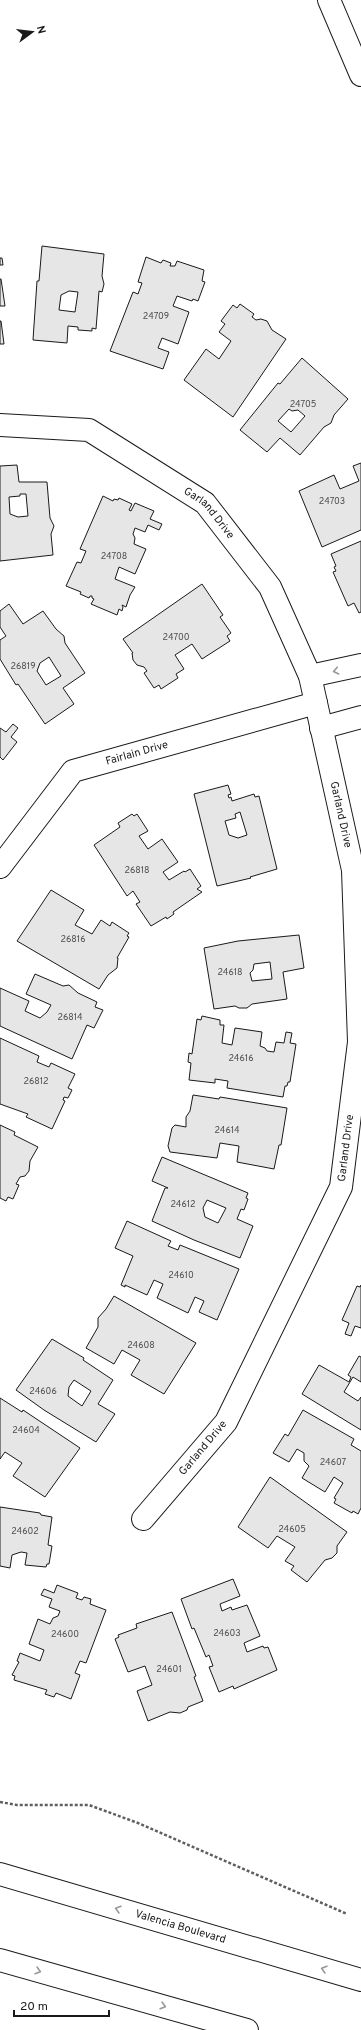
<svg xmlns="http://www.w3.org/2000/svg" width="361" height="2030" font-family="Overpass,sans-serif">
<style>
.building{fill:#e6e6e6;stroke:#1a1a1a;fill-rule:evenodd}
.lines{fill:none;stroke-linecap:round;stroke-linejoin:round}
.minor-casing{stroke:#1a1a1a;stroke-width:24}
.major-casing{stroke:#1a1a1a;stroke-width:24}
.path{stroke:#5f5f5f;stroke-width:2.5;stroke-dasharray:3 2;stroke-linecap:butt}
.minor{stroke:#fff;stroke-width:22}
.major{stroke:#fff;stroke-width:22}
.oneway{stroke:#989898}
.labels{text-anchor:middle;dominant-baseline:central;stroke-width:3;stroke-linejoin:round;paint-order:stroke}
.number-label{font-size:9px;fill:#4d4d4d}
.street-label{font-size:11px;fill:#1a1a1a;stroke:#fff}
</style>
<rect width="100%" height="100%" fill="#fff"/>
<g class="building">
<path d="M42,246L104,254L102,276L104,284L102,292L99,291L96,329L92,328V331L78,330V327L68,326L67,343L33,340L37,281H39ZM69,291L78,292L75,312L59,310L61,295Z"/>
<polygon points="146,257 161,263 163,260 171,263 170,266 175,266 177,261 204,270 202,281 205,282 198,301 193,299 192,301 177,296 173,306 189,312 178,344 162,338 158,348 169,352 163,369 110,351 133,292 138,294 142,283 138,282"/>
<polygon points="0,258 2,258 3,265 0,265"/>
<polygon points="1,279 5,306 0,306 0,279"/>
<polygon points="240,304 254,314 252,317 256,320 261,319 267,321 272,330 286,339 233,417 184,380 206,349 219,359 231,341 219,332 225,324 221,321 233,305 237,308"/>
<polygon points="1,321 4,344 0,344 0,321"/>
<path d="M302,358L348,399L334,415L331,423L324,427L300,455L280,438L267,452L240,430L278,383L280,384ZM289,409L292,411L298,410L305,416L291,432L278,421Z"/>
<polygon points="361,463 361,530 322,547 299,491 334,475 340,489 359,481 353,466"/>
<path d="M17,465L19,482H47L50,518L54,526L51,534L53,555L0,561V466ZM20,494H26L28,516L18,517L10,514L9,497L20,496Z"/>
<polygon points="103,496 113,501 114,499 118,500 119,498 132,504 129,510 131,511 135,503 154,511 150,519 162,524 159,530 148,525 145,532 135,528 133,534 135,538 134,544 146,549 135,574 119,567 115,579 135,587 130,595 126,607 122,605 123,607 122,611 119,609 117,615 91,604 94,599 92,598 92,596 90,596 89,598 80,594 81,592 66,586 77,562 81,563 86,551 80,549"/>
<polygon points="361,541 361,612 359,613 354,603 348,606 333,572 336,571 334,567 336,566 331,554"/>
<polygon points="202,584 223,615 220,617 231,633 227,636 230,641 202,659 192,644 175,655 184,669 176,674 178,678 161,689 159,685 154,688 144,673 147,671 144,667 137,665 133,660 132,653 133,653 123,639"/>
<path d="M9,604L23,624L43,611L56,629L64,636L65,643L85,673L63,688L74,704L45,724L18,684L16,685L0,659V640L6,636L0,627V611ZM49,657L61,676L46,685L37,671L40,663Z"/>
<polygon points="13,724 18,728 11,737 17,742 3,760 0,757 0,728 6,732"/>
<path d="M228,785L231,794L228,795L229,798L231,797L232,801L254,794L255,797L259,796L277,869L250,877L251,878L217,886L194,794ZM240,812L247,835L238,838L229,835L225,821L236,818L235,814Z"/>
<polygon points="132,814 134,816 137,814 148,831 139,836 148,849 162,839 178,862 163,872 169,880 184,871 185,872 190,869 201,886 197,889 202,892 173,912 174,914 167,919 166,917 151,926 136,904 140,902 133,891 127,896 94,845 120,827 118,823"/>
<polygon points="51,890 84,910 75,925 92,934 101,920 110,926 112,922 129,933 127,936 129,937 117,958 118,958 117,968 108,975 99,989 17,941"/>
<path d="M299,935L304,968L283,972L287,999L252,1004L247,1008H239L235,1006L214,1009L204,948L238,941ZM270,962L272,979L252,981L250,973L253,970L254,964Z"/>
<polygon points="35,974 63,986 69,985 78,993 97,1002 95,1007 103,1010 94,1028 87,1025 72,1059 0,1026 0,988 29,1001 25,1011 40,1018 47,1012 51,1005 26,994"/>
<polygon points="202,1016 220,1020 220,1025 224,1025 222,1043 232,1045 235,1028 262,1032 260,1046 265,1048 267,1051 274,1052 276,1042 284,1043 286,1032 292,1033 290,1043 296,1044 290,1082 288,1082 287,1086 285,1086 283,1097 227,1088 228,1081 215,1079 215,1083 189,1080 191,1063 188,1062 189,1053 192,1054 197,1019 201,1020"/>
<polygon points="0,1038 39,1056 37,1062 49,1067 51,1063 75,1074 68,1088 72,1090 68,1098 64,1097 63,1100 65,1101 52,1129 26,1117 28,1114 0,1104"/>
<polygon points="193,1095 219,1099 220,1097 287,1108 281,1145 279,1145 274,1169 237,1162 239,1146 220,1143 217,1158 170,1152 168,1146 172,1128 175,1125 186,1127 186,1117 190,1111"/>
<polygon points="0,1125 15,1132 14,1135 38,1147 30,1161 29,1171 25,1176 20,1177 16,1184 19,1185 13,1199 8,1197 6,1201 0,1198"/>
<path d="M162,1157L248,1193L246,1198L248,1199L244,1210L241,1209L237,1219L253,1226L240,1258L194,1240L152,1221L165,1188H168L152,1181ZM207,1200L226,1208L218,1223L205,1217L203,1208Z"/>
<polygon points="127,1221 171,1241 168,1246 178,1250 180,1245 239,1269 217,1320 199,1312 204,1301 195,1297 188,1313 157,1298 163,1284 154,1280 147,1295 125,1285 125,1287 121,1285 133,1256 115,1248"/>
<polygon points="361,1285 361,1328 355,1326 351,1336 345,1334 349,1323 342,1320 357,1286 360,1287"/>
<polygon points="114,1296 196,1343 164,1394 131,1375 140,1360 122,1350 114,1364 86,1348 98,1327 98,1318 106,1309"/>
<path d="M52,1339L84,1358L83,1360L113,1380L98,1404L115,1414L96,1442L44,1410L16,1390ZM74,1380L91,1391L82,1406L68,1396L69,1387Z"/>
<polygon points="359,1356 361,1357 361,1382 353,1377 344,1392 358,1401 361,1397 361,1430 302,1394 319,1365 349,1382 351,1377 348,1375"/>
<polygon points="0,1398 22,1412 23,1410 80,1448 45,1497 13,1476 22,1463 5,1452 0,1459"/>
<polygon points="303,1410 354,1439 351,1445 361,1451 361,1508 358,1514 353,1511 352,1513 334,1503 336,1499 334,1498 343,1483 334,1477 325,1492 302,1478 309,1466 304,1461 304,1453 297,1449 289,1462 273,1453 285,1434 288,1436"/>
<polygon points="270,1477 347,1532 337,1546 337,1553 332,1558 325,1560 307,1582 291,1570 294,1566 285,1561 295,1547 277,1536 268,1548 238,1527"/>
<polygon points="0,1507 40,1513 41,1515 52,1517 48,1545 52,1546 49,1564 47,1564 46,1567 25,1565 27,1553 21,1552 12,1555 10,1568 0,1566"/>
<polygon points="233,1579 240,1596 220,1604 222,1611 231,1607 232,1610 247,1605 260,1636 244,1643 247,1652 263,1646 264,1648 268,1647 277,1670 234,1689 233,1686 219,1692 209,1667 213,1666 209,1655 206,1657 194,1628 192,1629 181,1599"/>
<polygon points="57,1585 78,1593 76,1598 82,1600 84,1597 91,1599 90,1604 106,1610 86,1663 80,1661 75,1673 80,1675 71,1699 56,1693 54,1697 45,1694 47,1690 14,1680 15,1676 12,1675 19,1662 17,1661 20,1653 40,1661 44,1650 29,1644 38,1619 50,1624 53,1618 58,1616 60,1611 49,1607 52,1599 41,1595 44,1589 54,1593"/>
<polygon points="172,1612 196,1676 194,1677 203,1701 188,1707 187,1710 180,1713 170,1712 148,1721 137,1691 152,1685 145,1666 128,1672 115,1639 119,1637 118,1635 137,1628 136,1624"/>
</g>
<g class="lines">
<defs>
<g id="minor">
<polyline points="329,0 361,75"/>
<path id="s1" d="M0,425L89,430L205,503L270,587L310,676L353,870L359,1042L341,1187L226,1422L143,1519"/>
<polyline points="310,676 361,665"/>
<polyline points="321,728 361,717"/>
<path id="s2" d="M0,867L73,771L316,703"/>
</g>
<g id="major">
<path id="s3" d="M0,1874L361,1980"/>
<polyline points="0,1960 247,2030"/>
</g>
</defs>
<use href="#minor" class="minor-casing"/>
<use href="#major" class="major-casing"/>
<polyline class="path" points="0,1802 17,1805 89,1805 138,1823 347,1914"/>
<use href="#minor" class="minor"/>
<use href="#major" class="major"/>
</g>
<defs><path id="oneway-chevron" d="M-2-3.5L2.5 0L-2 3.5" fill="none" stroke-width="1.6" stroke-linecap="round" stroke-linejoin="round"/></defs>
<g class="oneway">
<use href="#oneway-chevron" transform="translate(336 671) rotate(168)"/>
<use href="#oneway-chevron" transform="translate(118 1909) rotate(-164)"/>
<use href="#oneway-chevron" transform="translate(324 1969) rotate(-164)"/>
<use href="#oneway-chevron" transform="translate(38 1971) rotate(16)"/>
<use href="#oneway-chevron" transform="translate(163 2006) rotate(16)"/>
</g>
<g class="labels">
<g class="number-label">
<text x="156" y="316">24709</text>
<text x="303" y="404">24705</text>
<text x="332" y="501">24703</text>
<text x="114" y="556">24708</text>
<text x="176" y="637">24700</text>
<text x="23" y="666">26819</text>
<text x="137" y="870">26818</text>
<text x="73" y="939">26816</text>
<text x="230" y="972">24618</text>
<text x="70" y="1017">26814</text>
<text x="241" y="1058">24616</text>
<text x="36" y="1081">26812</text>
<text x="227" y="1130">24614</text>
<text x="183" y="1204">24612</text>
<text x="181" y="1275">24610</text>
<text x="141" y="1345">24608</text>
<text x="43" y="1391">24606</text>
<text x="26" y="1430">24604</text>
<text x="333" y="1462">24607</text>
<text x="292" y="1529">24605</text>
<text x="25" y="1531">24602</text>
<text x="227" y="1633">24603</text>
<text x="65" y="1634">24600</text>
<text x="169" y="1669">24601</text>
</g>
<g class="street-label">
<text stroke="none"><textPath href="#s1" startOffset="236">Garland Drive</textPath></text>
<text stroke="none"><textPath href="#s2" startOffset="187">Fairlain Drive</textPath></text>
<text stroke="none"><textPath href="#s1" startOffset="572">Garland Drive</textPath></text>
<text transform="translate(346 1148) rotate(-83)">Garland Drive</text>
<text transform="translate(203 1448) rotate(-50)">Garland Drive</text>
<text stroke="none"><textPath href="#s3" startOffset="188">Valencia Boulevard</textPath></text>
</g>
</g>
<g transform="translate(32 32) rotate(75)" stroke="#ffffff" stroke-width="3" paint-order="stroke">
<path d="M0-3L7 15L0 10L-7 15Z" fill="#1a1a1a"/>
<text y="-6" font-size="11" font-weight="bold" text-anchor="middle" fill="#1a1a1a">N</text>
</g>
<path d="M14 2010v6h95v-6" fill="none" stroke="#1a1a1a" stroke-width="2"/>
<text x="20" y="2010" font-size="12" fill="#1a1a1a" stroke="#ffffff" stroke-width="3" paint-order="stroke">20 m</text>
</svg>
